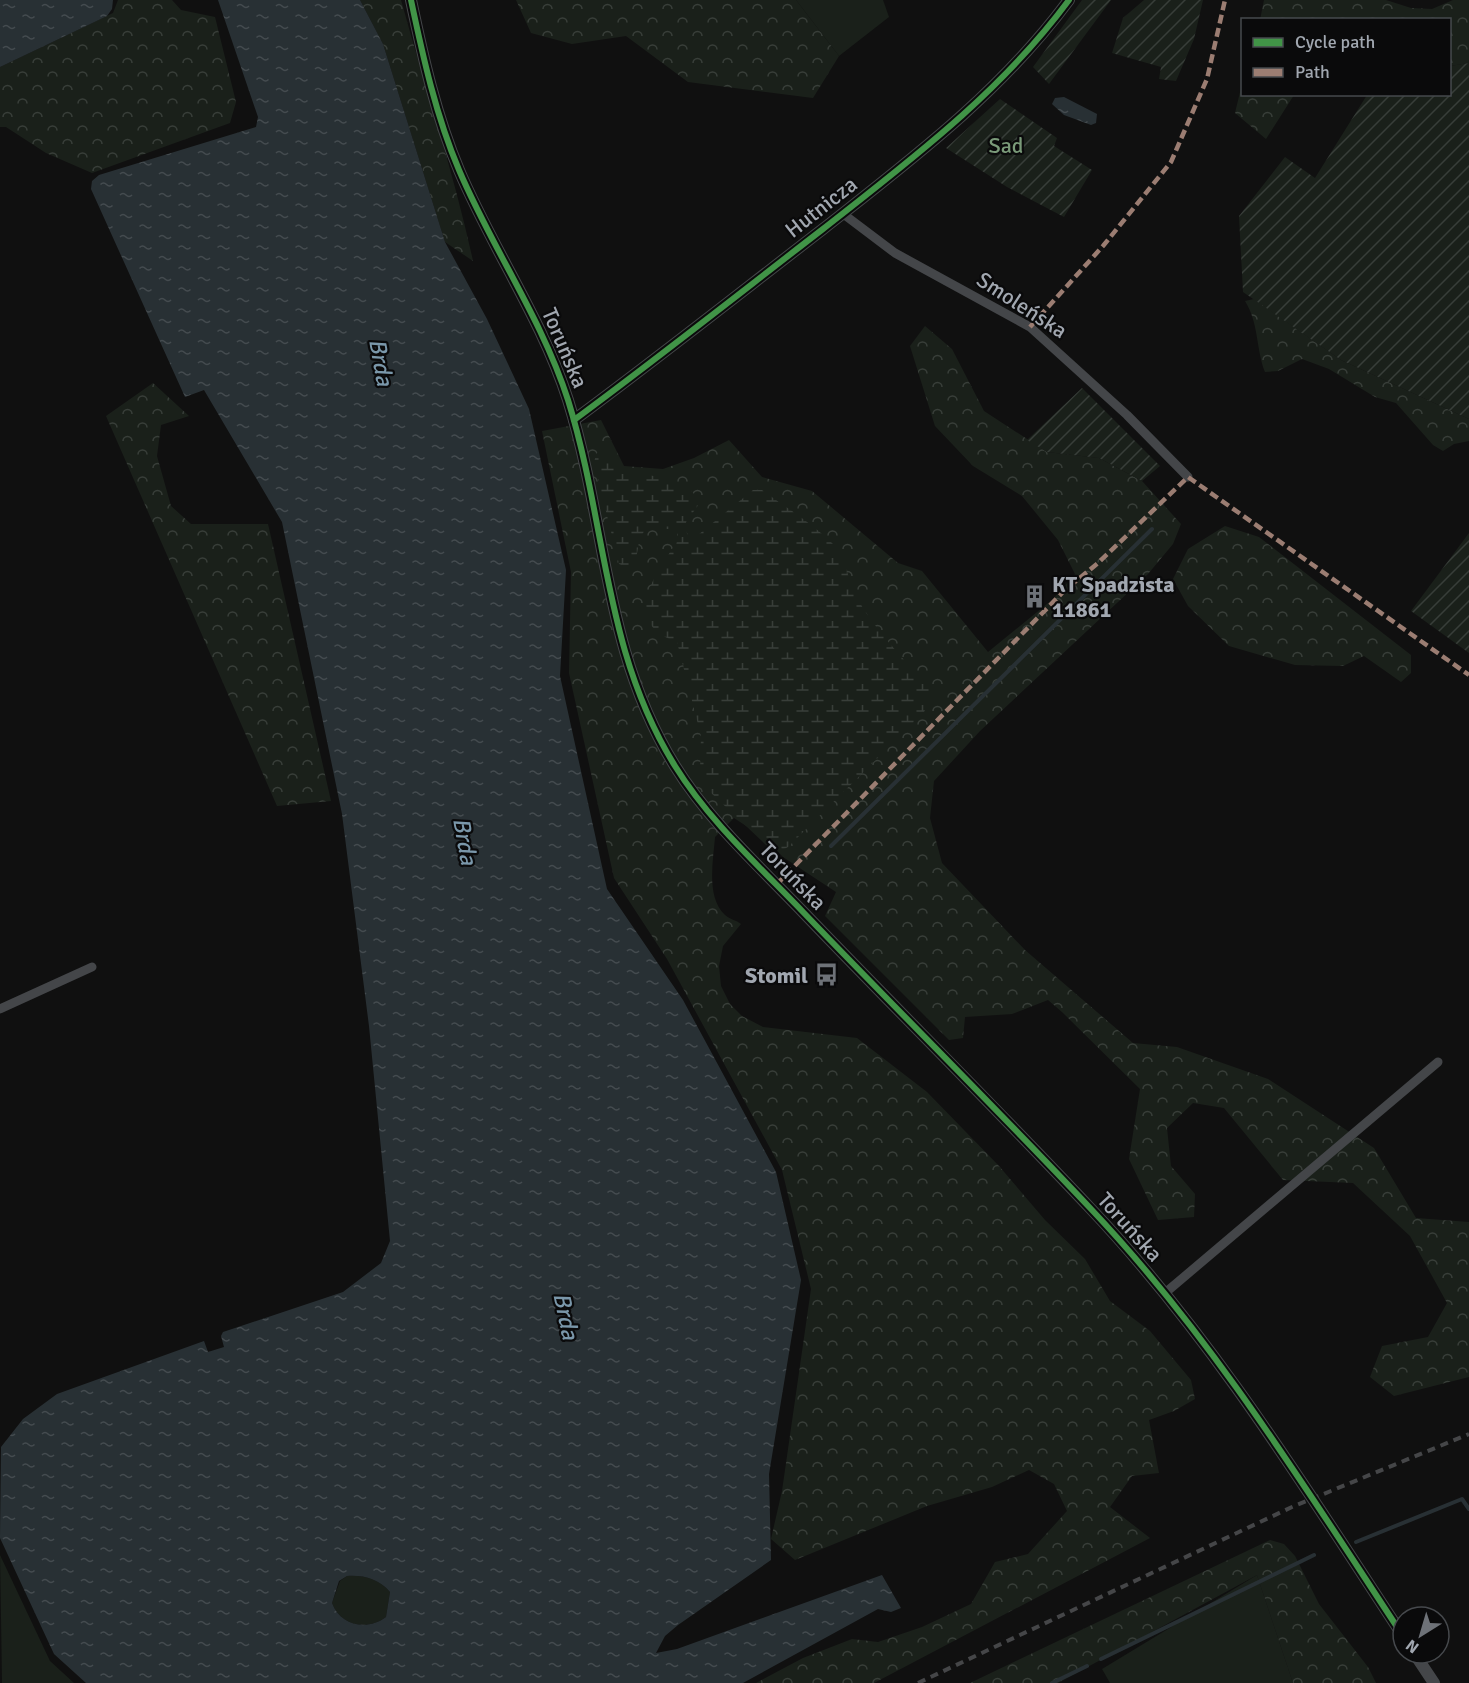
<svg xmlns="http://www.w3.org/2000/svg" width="1469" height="1683" font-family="Signika,sans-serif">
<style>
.grass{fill:#1a201a}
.forest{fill:url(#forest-crowns)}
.wetland{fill:url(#wetland-marsh)}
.garden{fill:url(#garden-furrows)}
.water{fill:url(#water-ripples);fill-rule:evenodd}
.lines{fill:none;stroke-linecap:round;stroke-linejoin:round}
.stream{stroke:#283034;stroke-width:4}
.minor{stroke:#444649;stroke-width:9}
.tertiary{stroke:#444649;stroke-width:12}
.rail{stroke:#454648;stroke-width:4;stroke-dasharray:8 6;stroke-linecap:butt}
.quiet{stroke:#9b7d72;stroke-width:4.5;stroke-dasharray:9 4.5;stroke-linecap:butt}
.cycleway-casing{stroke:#0a0a0b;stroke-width:10}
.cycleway{stroke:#419447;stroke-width:6}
.labels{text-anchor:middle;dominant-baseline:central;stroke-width:4.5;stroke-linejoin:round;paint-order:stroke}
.park-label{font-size:22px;fill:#7a9a79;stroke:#0a0a0b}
.street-label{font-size:22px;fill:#a1a7b0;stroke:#0a0a0b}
.poi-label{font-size:22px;font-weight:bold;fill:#a1a7b0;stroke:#0a0a0b;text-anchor:start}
.water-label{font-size:24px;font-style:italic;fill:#7a97aa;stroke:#0a0a0b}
</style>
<defs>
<pattern id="forest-crowns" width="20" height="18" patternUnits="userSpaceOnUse" patternTransform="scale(1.5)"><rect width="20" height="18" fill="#1a201a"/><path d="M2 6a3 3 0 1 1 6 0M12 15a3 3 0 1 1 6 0" fill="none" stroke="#383e39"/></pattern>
<pattern id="wetland-marsh" width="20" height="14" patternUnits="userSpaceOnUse" patternTransform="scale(1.5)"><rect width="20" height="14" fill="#1a201a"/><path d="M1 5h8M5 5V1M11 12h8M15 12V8" fill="none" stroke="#383e39"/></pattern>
<pattern id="garden-furrows" width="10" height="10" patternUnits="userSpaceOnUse" patternTransform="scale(1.5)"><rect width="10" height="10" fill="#1a201a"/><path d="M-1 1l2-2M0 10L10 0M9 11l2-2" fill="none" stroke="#383e39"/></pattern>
<pattern id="water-ripples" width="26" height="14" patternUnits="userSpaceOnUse" patternTransform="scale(1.5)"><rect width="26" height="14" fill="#283034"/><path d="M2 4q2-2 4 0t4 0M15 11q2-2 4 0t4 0" fill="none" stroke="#444b4f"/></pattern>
</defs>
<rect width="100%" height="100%" fill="#101010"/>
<g class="grass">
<polygon points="796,0 883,0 889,17 839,56"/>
<polygon points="0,1555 50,1661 74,1683 2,1683"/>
<polygon points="1257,1575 1293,1683 1110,1683 1102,1669"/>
<path d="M347,1576C364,1575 379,1579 390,1592L386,1617C368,1631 340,1626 332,1603L340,1581Z"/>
</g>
<g class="forest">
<polygon points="118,0 172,0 181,10 215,17 236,102 230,123 92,173 46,153 6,127 0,127 0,67 113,13"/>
<path d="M360,0H401C425,87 454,173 473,261L445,242L383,44Z"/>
<polygon points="516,0 796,0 839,56 813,98 688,82 626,36 572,44 531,33"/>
<polygon points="1264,0 1386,0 1411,8 1432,9 1453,0 1469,0 1469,63 1450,66 1450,20 1260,20"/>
<polygon points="1242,84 1242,94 1325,95 1294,95 1266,139 1235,113"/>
<path d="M1254,299L1341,360L1469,419V441L1454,444L1443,451L1433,445L1396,403L1375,397L1329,369L1302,359L1278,371L1265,372C1256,349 1259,323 1245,301Z"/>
<path d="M925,326L952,349L984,411L1047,452L1099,458L1142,481L1181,524L1173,544L1148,574L980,731L934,781L930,818L942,863L1025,950L1133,1043L1177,1047L1268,1079L1374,1148L1416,1218L1469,1222V1377L1394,1396L1370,1377L1382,1346L1428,1337L1447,1303L1410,1236L1353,1183L1283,1180L1224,1108L1193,1103L1167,1128L1171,1166L1195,1194L1194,1217L1158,1220L1129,1159L1140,1089L1062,1012L1048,1000L1012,1014L965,1017L963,1038L949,1040L825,916L836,892L783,857L763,837L734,818L715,837C713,862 706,897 725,915C731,920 736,920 741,924L723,946L719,966L721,986L730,1004L742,1016L763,1027L857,1038L927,1092L999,1166L1045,1220L1085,1259L1110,1301L1150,1331L1191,1380L1195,1399L1174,1411L1149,1420L1159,1473L1132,1476L1110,1507L1150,1538L874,1683H756L803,1658L852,1639L878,1642L922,1627L971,1604L995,1562L1028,1554L1067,1511L1054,1484L1029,1470L992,1487L927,1506L795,1560L771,1539L782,1491L811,1289L782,1170L667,959L614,878L569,673L571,572L542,431L601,420L624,466L663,469L694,458L729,440L762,477L812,491L898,563L922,571L988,652L1053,599L1075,574L1058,540L1022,496L973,466L935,426L910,346Z"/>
<polygon points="153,383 189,416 161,425 157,456 171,506 191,524 268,524 331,801 277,806 106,416"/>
<polygon points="1225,526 1259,537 1411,655 1411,673 1401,682 1364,656 1343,666 1295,665 1229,646 1188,606 1173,579 1188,549"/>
<polygon points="1270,1540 1284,1544 1295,1556 1319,1604 1368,1667 1376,1683 1293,1683 1257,1575 1058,1683 970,1683"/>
</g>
<path class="wetland" d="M600,450C608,454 612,462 619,466C642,480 690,472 699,504L686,522L687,534L691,536L698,535L753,490H762C785,507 812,523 832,543C846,558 847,577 855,594C873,629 905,659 929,689L930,700L924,712L788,847C779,852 773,851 766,845L709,791L700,773L701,736L677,642C617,621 658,572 678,540V534L673,529H647C633,540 643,558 628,568L619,564L594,463L596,454Z"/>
<g class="garden">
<polygon points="1082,0 1111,0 1049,84 1033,67"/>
<polygon points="1144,0 1203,0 1194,39 1176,81 1159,79 1161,67 1112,53 1123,18"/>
<polygon points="1469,63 1469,419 1341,360 1243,292 1239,216 1285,157 1315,178 1367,95 1450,94 1450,66"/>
<polygon points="1000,99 1057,138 1054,146 1092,170 1064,217 1007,187 946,148"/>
<polygon points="1082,388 1160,466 1142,481 1099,458 1047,452 1027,440"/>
<polygon points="1469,533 1469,653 1411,611"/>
</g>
<g class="water">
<polygon points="0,0 113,0 112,9 107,16 0,67"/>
<path d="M218,0H360L383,44L445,242L487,319L529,409L566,570L560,676L607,889L683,1000L776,1172L801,1280L769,1474L771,1560L678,1625L665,1636L656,1653L677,1649L882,1575L901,1608L891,1612L878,1609L743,1683H86L54,1654L0,1538L1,1447L23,1419L57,1394L204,1341L208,1352L224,1347L221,1336L223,1332L343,1292L381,1263L390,1241L369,1026L342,814L282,522L204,390L185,397L91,189L92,181L99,175L256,127L258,117ZM347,1576C364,1575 379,1579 390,1592L386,1617C368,1631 340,1626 332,1603L339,1581Z"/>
<polygon points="1064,97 1097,114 1096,123 1091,125 1064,115 1052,104 1055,98"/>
</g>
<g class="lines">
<g class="stream">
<polyline points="831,846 1152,529"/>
<polyline points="1356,1542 1462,1499 1469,1509"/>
<polyline points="1101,1659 1314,1555"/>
<polyline points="1052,1683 1087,1666"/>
</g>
<g class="minor">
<polyline points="842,213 895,253 1030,327 1127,415 1188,477"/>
<polyline points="0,1009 92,967"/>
<polyline points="1165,1293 1438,1062"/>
</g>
<g class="tertiary">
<path d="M411,0C423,57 436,116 459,170C492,248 542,319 568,400C607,525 603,650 675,766C709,821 759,866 804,913C899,1012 997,1109 1091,1209C1213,1338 1306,1489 1403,1636"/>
<path d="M574,420C658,358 740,293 823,229C912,159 1001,92 1069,0"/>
<polyline points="1414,1653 1434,1683"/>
</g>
<polyline class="rail" points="918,1683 1292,1507 1469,1434"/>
<g class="quiet">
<polyline points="1030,327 1103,246 1171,162 1207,79 1225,0"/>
<polyline points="776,885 1065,590 1098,563 1188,477 1469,675"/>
</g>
<defs>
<g id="cycleway">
<path d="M411,0C423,57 436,116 459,170C492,248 542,319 568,400C607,525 603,650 675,766C709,821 759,866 804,913C899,1012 997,1109 1091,1209C1213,1338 1306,1489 1403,1636"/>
<path d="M574,420C658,358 740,293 823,229C912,159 1001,92 1069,0"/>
</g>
</defs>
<use href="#cycleway" class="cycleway-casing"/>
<use href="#cycleway" class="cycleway"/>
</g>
<defs>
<symbol id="building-bare" viewBox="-9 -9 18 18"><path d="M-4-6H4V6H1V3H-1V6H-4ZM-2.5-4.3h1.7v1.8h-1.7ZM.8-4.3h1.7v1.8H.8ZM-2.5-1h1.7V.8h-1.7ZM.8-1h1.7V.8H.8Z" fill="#6e7278" stroke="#0a0a0b" stroke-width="2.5" paint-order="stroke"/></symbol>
<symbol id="bus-bare" viewBox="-9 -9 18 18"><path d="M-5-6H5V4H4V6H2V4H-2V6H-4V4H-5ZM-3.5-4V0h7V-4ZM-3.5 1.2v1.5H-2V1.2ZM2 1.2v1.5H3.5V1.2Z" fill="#6e7278" stroke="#0a0a0b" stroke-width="2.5" paint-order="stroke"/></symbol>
</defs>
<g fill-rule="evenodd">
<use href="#building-bare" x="1018" y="580" width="33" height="33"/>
<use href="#bus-bare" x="810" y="958" width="33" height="33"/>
</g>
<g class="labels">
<g class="park-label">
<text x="1006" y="145">Sad</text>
</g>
<g class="street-label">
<text transform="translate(821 207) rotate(-38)">Hutnicza</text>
<text transform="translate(1022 305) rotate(33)">Smoleńska</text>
<text transform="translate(565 348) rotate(67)">Toruńska</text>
<text transform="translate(793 876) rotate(46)">Toruńska</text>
<text transform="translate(1130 1227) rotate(48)">Toruńska</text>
</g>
<g class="poi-label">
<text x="1052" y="584">KT Spadzista<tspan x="1052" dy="25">11861</tspan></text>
<text x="808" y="975" text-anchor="end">Stomil</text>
</g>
<g class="water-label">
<text transform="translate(381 362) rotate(80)">Brda</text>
<text transform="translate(465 841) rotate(80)">Brda</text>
<text transform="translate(566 1316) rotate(78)">Brda</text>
</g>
</g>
<rect x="1241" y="18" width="210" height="78" fill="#0a0a0b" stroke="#46494d" stroke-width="1.5"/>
<rect x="1253" y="38" width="30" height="9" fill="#419447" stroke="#46494d" stroke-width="1.5"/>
<text x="1295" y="48" font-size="18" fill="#a1a7b0">Cycle path</text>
<rect x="1253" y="68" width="30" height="9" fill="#9b7d72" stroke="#46494d" stroke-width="1.5"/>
<text x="1295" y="78" font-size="18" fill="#a1a7b0">Path</text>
<g transform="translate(1421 1635) rotate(217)"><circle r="28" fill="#0a0a0b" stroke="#46494d" stroke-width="1.5"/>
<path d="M0-4.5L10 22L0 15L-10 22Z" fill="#6e7278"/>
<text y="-9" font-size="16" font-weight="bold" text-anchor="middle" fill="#a1a7b0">N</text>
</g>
</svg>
